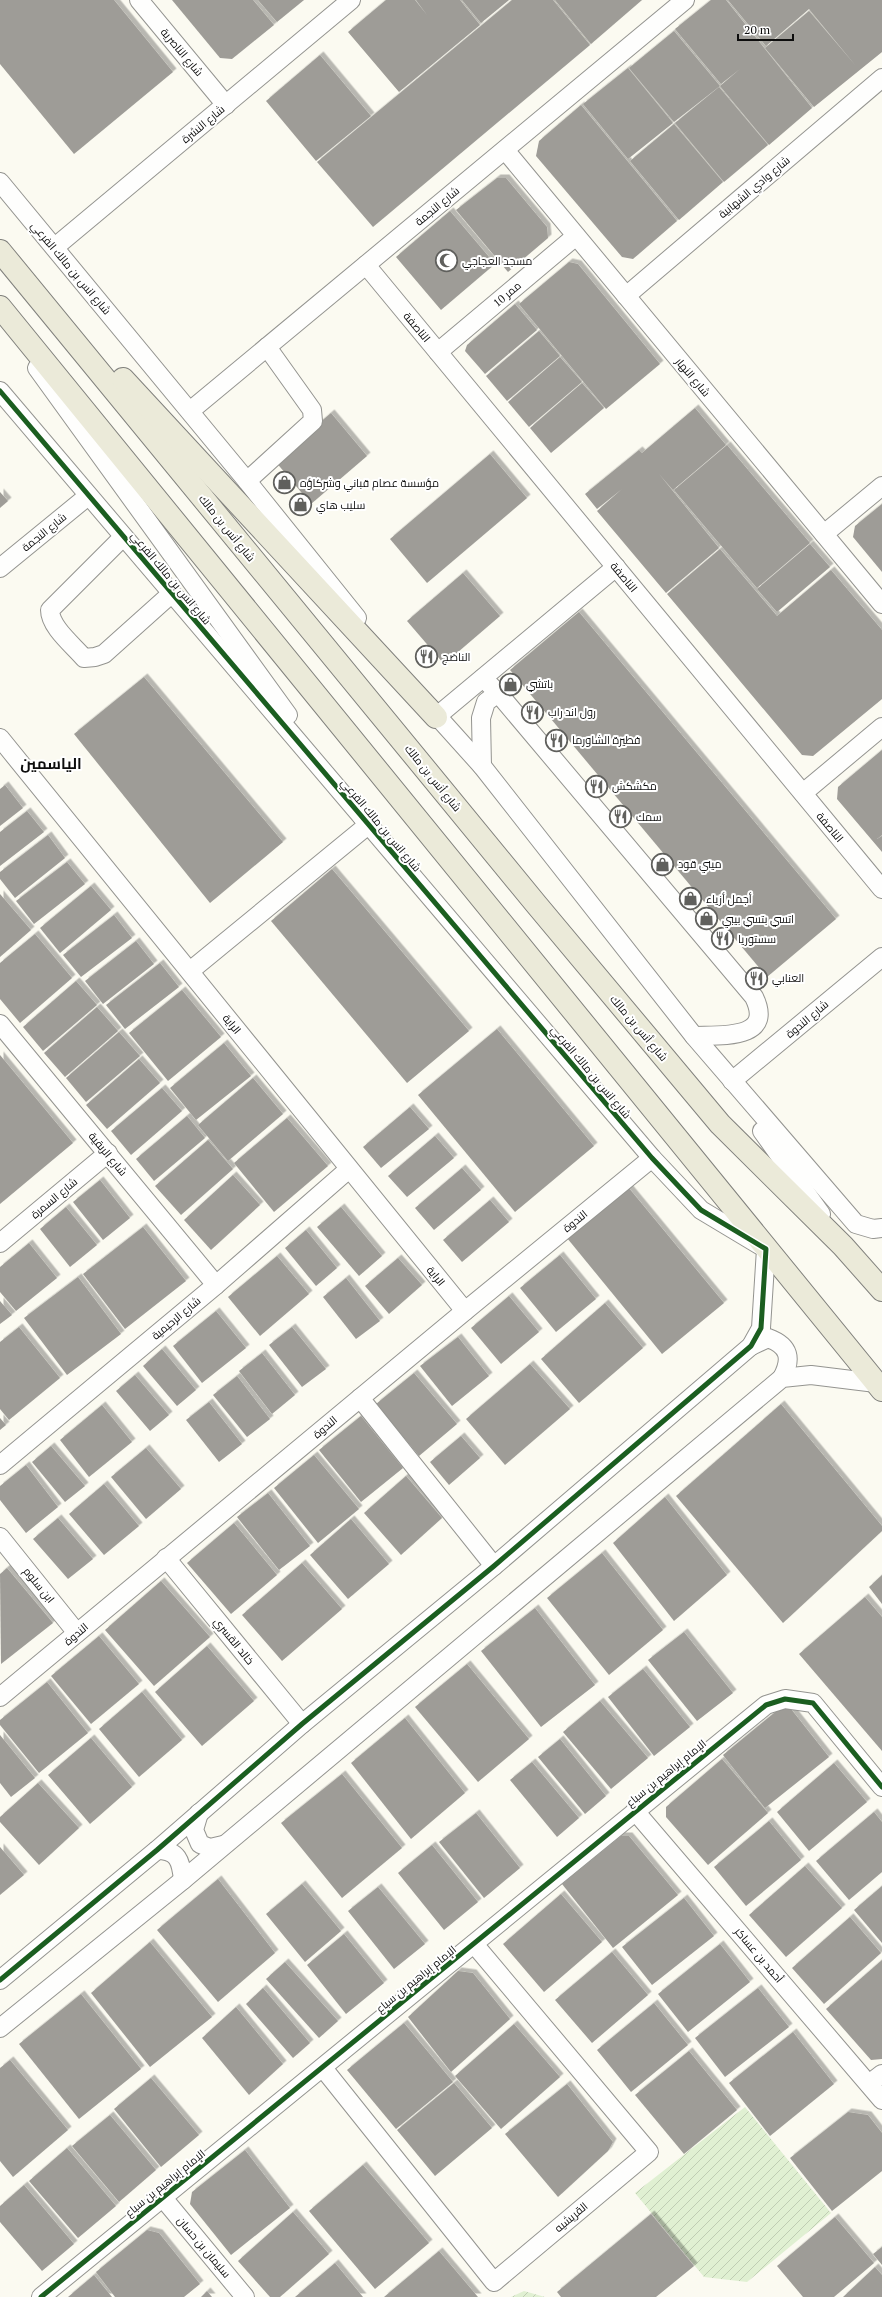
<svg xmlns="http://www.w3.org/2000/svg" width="882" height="2297" font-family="'PT Serif',Cairo,serif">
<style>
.garden{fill:url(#garden-furrows)}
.building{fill:#9e9c97;filter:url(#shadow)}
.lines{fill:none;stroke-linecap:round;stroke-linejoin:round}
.minor-casing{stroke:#949490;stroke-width:20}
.major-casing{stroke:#81817d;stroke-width:24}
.minor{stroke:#fefefd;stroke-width:18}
.major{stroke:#ebead9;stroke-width:22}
.cycleway-casing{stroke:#fff;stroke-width:8}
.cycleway{stroke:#1b5e20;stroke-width:5}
.labels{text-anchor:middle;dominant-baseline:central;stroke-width:4;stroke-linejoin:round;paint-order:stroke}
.street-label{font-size:11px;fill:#0d0d0d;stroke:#fff}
.poi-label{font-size:11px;fill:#0d0d0d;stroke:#fff;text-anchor:start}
.district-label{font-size:15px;font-weight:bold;fill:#0d0d0d;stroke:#fff}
</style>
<defs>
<pattern id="garden-furrows" width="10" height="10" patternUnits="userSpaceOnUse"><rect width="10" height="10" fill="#e0f0d2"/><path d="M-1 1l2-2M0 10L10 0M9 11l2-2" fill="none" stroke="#bfcdb3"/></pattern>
<filter id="shadow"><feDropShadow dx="3.5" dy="-3.5" stdDeviation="0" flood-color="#0004"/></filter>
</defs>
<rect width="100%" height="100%" fill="#fbfaf1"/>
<g class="garden">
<polygon points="745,2107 831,2213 747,2282 704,2277 635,2193"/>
<polygon points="524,2291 545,2297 511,2297"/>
</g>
<g class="building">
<polygon points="0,0 114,0 173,72 74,154 0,64"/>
<polygon points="172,0 253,0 274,25 232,59 220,58"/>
<polygon points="258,0 304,0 277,22"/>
<polygon points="386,0 415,0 427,15 416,0 460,0 480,25 399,92 348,32"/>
<polygon points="462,0 509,0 481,23"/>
<polygon points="512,0 553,0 590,45 373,227 317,162"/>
<polygon points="555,0 642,0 591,44"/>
<polygon points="711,0 726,0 812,108 769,145 720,86 740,69 721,84 675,29"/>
<polygon points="728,0 882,0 882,52 814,107 765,48 809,11 856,66 809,9 766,46"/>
<polygon points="674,31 720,86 674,122 629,68"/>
<polygon points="320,55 371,116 316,161 266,101"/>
<polygon points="628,68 673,123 628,159 583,104"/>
<polygon points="719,87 768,145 724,182 675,123"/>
<polygon points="581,105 677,221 633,259 622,257 536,156 539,141"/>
<polygon points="674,124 723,182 679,220 630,161"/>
<polygon points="497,178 506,178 547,227 548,238 508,272 456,210"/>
<polygon points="450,211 495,264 441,310 396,257"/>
<polygon points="569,262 578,264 660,364 606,409 519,304"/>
<polygon points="515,304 537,330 485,374 465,351 467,345"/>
<polygon points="539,331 560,356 507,401 486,376"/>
<polygon points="560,357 582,382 529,427 508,402"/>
<polygon points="582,383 604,408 551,453 530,428"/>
<polygon points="695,408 726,445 673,490 659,474 719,548 666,593 597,511 622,489 597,509 585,494 639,450 642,453"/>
<polygon points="331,413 367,456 311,504 275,461"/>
<polygon points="727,445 810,543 757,588 674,490"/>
<polygon points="490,454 527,498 427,583 390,539"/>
<polygon points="0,492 8,501 0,508"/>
<polygon points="882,504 882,572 853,537 855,526"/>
<polygon points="810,544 830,567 777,612 757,589"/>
<polygon points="720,549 777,616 831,570 882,630 882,699 813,756 802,755 667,594"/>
<polygon points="463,573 500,616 444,664 407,621"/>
<polygon points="579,612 836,919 767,977 510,670"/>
<polygon points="144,677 283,842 210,903 74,734"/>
<polygon points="882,750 882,835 877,839 882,836 882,852 837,799 838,787"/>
<polygon points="5,785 23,808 0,826 0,789"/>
<polygon points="27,811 44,832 0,866 0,832"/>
<polygon points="48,835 65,858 15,898 0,879 0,872"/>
<polygon points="67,862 85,884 34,924 16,901"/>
<polygon points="332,869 469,1031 407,1083 271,921"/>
<polygon points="91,886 111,910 60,953 40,928"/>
<polygon points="0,894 31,930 0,957"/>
<polygon points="114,915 132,938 81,977 63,955"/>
<polygon points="35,934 72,978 20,1023 0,999 0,963"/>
<polygon points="136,941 154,964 103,1004 85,981"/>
<polygon points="160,963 179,987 125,1029 106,1005"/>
<polygon points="76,981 97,1005 43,1051 23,1027"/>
<polygon points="182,990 221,1037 168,1081 129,1033"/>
<polygon points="97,1007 118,1031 65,1077 44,1053"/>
<polygon points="497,1029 594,1146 515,1212 418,1095"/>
<polygon points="119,1032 140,1056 86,1102 66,1078"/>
<polygon points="224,1043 251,1076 196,1120 170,1088"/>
<polygon points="0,1055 73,1143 0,1204"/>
<polygon points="139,1059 160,1083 107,1129 86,1105"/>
<polygon points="253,1078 283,1114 228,1161 198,1125"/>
<polygon points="162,1088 182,1111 131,1155 111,1131"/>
<polygon points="410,1107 429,1129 381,1168 363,1147"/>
<polygon points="187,1116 205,1138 154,1181 136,1159"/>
<polygon points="287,1118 328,1166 274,1212 234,1163"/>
<polygon points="435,1136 454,1158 407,1197 388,1176"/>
<polygon points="208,1140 233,1169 181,1215 155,1186"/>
<polygon points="462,1168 481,1190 434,1230 415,1208"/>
<polygon points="233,1175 260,1205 211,1250 184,1220"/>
<polygon points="100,1180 130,1218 103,1240 73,1202"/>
<polygon points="628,1187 724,1303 662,1354 567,1238"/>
<polygon points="490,1200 509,1222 462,1262 443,1240"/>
<polygon points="66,1207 97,1245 70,1267 40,1229"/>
<polygon points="341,1207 382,1256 359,1276 317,1227"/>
<polygon points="143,1227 186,1281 125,1329 83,1274"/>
<polygon points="306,1230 337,1268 316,1286 285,1248"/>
<polygon points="29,1243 57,1278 16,1311 0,1292 0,1267"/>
<polygon points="560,1255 596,1299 556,1332 520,1288"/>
<polygon points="277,1256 309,1294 260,1336 228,1297"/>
<polygon points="398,1258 422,1285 389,1314 365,1286"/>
<polygon points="78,1277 121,1334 67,1375 24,1318"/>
<polygon points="346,1278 380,1321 356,1339 323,1297"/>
<polygon points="509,1296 539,1332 501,1364 471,1328"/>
<polygon points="0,1301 12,1315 0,1324"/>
<polygon points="605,1303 643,1348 579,1403 541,1359"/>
<polygon points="216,1311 246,1348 202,1383 173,1346"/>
<polygon points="19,1327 60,1378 9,1420 0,1409 0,1342"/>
<polygon points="292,1327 326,1369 302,1387 269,1345"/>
<polygon points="458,1337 489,1376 452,1406 420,1366"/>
<polygon points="162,1349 196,1390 177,1406 143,1366"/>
<polygon points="262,1353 295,1395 272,1414 239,1371"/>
<polygon points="530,1364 570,1409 505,1465 466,1419"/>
<polygon points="414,1373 457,1424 419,1456 376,1404"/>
<polygon points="135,1375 169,1415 150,1431 116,1391"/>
<polygon points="237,1376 270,1419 247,1437 213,1395"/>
<polygon points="209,1402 242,1444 219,1462 186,1420"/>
<polygon points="781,1404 882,1526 882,1531 783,1623 676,1496"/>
<polygon points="102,1405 132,1442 89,1477 60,1440"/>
<polygon points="361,1416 403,1468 361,1502 319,1450"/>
<polygon points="0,1418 6,1425 0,1430"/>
<polygon points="461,1436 480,1458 449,1485 430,1462"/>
<polygon points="51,1446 85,1486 65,1502 32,1462"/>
<polygon points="146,1448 181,1489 146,1519 111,1477"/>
<polygon points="314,1455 359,1509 318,1543 274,1488"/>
<polygon points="26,1465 58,1507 26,1533 0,1500 0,1486"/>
<polygon points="406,1476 442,1518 401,1555 364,1513"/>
<polygon points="104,1484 139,1526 104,1555 69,1514"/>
<polygon points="268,1493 310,1546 279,1570 237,1517"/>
<polygon points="665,1497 727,1575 674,1621 613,1543"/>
<polygon points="58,1518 93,1559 68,1579 33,1539"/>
<polygon points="351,1519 389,1564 348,1599 310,1555"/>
<polygon points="234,1523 277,1575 231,1614 187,1563"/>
<polygon points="602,1553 663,1630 609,1675 547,1598"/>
<polygon points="302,1563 342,1609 282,1661 242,1615"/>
<polygon points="7,1568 53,1623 1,1664 0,1574"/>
<polygon points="882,1575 882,1604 869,1587"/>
<polygon points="161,1581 210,1637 154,1686 105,1630"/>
<polygon points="865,1597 882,1617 882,1751 799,1654"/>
<polygon points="535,1608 595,1685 541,1727 481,1651"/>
<polygon points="684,1632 733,1693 697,1721 648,1660"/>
<polygon points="99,1636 139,1684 91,1724 51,1676"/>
<polygon points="207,1646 254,1701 202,1746 155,1692"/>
<polygon points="467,1664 529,1739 478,1782 415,1707"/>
<polygon points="643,1669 690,1727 654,1756 608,1697"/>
<polygon points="47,1682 88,1733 39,1773 0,1725 0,1720"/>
<polygon points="142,1692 182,1740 139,1777 99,1729"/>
<polygon points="600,1701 648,1758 611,1789 563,1732"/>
<polygon points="779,1709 791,1709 829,1757 765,1808 723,1755"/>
<polygon points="405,1718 465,1793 411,1839 351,1763"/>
<polygon points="0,1735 35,1778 11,1797 0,1783"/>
<polygon points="91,1738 132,1787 90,1824 48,1775"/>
<polygon points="560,1739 606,1796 585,1814 538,1757"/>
<polygon points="722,1759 768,1813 708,1865 666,1817 666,1807"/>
<polygon points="532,1762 579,1818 557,1837 510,1780"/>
<polygon points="834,1763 867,1802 809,1851 777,1812"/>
<polygon points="342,1774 402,1848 342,1898 281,1823"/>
<polygon points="38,1783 79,1828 39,1865 0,1822 0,1817"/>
<polygon points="874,1812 882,1822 882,1872 849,1900 816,1861"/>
<polygon points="476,1813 520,1868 484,1898 439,1842"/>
<polygon points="769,1821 801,1860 746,1906 714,1867"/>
<polygon points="621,1836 629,1836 678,1895 613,1948 562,1884"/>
<polygon points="432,1845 478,1902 444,1930 398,1873"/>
<polygon points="0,1847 24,1875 0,1895"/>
<polygon points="805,1866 842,1908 786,1957 749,1915"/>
<polygon points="218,1879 275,1953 218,2002 157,1930"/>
<polygon points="302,1884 341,1931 305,1962 266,1914"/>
<polygon points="882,1886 882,1943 854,1910"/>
<polygon points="378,1887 425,1944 394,1969 348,1911"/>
<polygon points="561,1894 602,1942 544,1992 503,1944"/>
<polygon points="684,1898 714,1936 652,1985 622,1947"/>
<polygon points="850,1917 881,1953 824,2004 792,1968"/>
<polygon points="344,1934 384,1983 346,2014 307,1965"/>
<polygon points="150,1942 212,2017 150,2067 91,1993"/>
<polygon points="720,1944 750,1982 688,2032 658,1994"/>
<polygon points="612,1952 648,1995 592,2043 555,2000"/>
<polygon points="882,1960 882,2059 871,2060 826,2009"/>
<polygon points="285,1962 338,2021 319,2038 266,1979"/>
<polygon points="458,1971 473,1973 510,2019 451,2072 408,2017"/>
<polygon points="263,1988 310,2043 293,2058 246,2004"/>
<polygon points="758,1988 789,2027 725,2077 695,2038"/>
<polygon points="81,1994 141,2069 79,2119 19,2044"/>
<polygon points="654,2003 688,2045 631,2092 597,2050"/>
<polygon points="236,2007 283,2064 249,2095 202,2038"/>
<polygon points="404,2023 453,2082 396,2129 347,2070"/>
<polygon points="514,2024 560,2077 501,2129 455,2076"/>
<polygon points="793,2032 834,2084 770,2136 729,2083"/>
<polygon points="689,2051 737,2110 684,2154 635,2095"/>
<polygon points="10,2060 68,2130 13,2177 0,2161 0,2068"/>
<polygon points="151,2078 199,2135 161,2167 114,2109"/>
<polygon points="454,2083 492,2128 435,2176 397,2130"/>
<polygon points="567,2084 613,2142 608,2151 558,2197 505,2134"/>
<polygon points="848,2112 868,2115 882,2133 882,2171 832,2211 790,2158"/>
<polygon points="110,2115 156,2170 119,2202 72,2146"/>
<polygon points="67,2148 116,2206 78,2238 29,2181"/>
<polygon points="245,2150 290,2208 231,2255 190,2204 192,2192"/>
<polygon points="363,2165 429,2243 375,2289 309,2211"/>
<polygon points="24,2185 74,2244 42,2271 0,2222 0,2206"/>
<polygon points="293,2212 329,2254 280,2297 270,2297 238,2261"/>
<polygon points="651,2214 694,2266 656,2297 561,2297 557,2292"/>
<polygon points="835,2217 874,2263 834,2297 803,2297 777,2266"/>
<polygon points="147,2230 159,2233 200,2284 184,2297 115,2297 96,2272"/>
<polygon points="882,2247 882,2265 873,2254"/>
<polygon points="439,2251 478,2297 384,2297"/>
<polygon points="335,2263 363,2297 295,2297"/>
<polygon points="875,2267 882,2275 882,2297 843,2297"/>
<polygon points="94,2275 112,2297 68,2297"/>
<polygon points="207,2291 212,2297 201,2297"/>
</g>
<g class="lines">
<defs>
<g id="minor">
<polyline points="139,0 226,105"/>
<polyline points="505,150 882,604"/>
<polyline points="0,182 247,481 357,618"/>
<polyline points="55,247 351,0"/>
<polyline points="366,265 882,889"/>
<polyline points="626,296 882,78"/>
<polyline points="438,352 576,236"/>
<polyline points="37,368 288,715"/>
<polyline points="0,391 652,1158 701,1210 766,1249 761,1328 751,1346 494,1566 302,1724 157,1850 0,1980"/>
<polyline points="190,411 685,0"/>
<polyline points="247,481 313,421 312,410 267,347"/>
<polyline points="824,534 882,486"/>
<path d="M123,537L50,610C50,627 73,645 84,658L95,657L104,654L171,594"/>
<polyline points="0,568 88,496"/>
<path d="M483,678L498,693L754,997C775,1040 721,1035 694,1036"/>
<polyline points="428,706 482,766 694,1036 856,1224 873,1229 882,1228"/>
<polyline points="436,717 616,567"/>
<polyline points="0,738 465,1311"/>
<polyline points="482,766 481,718 486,702 498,693"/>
<polyline points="803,793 882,727"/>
<polyline points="190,971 368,825 361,815"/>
<polyline points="0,1024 216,1285"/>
<polyline points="732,1081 882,957"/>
<polyline points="762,1131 821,1214"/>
<polyline points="0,1243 108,1153"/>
<path d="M751,1346L768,1338C790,1346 792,1359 782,1378"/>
<polyline points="360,1398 494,1566"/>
<polyline points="0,1465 216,1285 349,1169"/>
<polyline points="0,1537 77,1633"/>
<polyline points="166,1558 302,1724"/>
<polyline points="0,1697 465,1311 652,1158"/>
<polyline points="635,1811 882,2100"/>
<polyline points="199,1813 194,1830 200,1844 210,1848 223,1845"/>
<path d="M157,1850C178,1850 181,1861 183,1880"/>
<polyline points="0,2028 183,1880 782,1378 811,1375 876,1383"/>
<polyline points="323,2068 494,2282 649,2152 474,1944"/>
<polyline points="869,2084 882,2074"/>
<polyline points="163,2198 245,2297"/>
<polyline points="41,2297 766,1705 785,1699 813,1703 882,1787"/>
</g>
<g id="major">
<polyline points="0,251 536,904 720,1124 843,1246 882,1290"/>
<polyline points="0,307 882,1390"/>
<polyline points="123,379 436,717"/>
</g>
</defs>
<use href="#minor" class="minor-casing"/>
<use href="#major" class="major-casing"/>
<use href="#minor" class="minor"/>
<use href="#major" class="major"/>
<defs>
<g id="cycleway">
<polyline points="0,391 652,1158 701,1210 766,1249 761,1328 751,1346 494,1566 302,1724 157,1850 0,1980"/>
<polyline points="41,2297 766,1705 785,1699 813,1703 882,1787"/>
</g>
</defs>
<use href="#cycleway" class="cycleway-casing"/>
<use href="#cycleway" class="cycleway"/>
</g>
<defs>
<symbol id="mosque-ring" viewBox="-11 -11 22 22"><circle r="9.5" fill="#fff" stroke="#60605d" stroke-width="1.5"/><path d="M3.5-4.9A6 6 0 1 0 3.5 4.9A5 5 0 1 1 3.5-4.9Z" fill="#60605d"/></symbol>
<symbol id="shop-ring" viewBox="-11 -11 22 22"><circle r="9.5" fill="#fff" stroke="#60605d" stroke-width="1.5"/><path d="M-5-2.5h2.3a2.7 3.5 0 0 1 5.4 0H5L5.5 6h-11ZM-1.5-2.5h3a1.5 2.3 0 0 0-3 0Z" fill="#60605d"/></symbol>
<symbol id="restaurant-ring" viewBox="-11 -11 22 22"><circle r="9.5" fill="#fff" stroke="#60605d" stroke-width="1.5"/><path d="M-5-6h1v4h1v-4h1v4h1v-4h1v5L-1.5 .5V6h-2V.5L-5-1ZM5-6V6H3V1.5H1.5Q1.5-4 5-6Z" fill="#60605d"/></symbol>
</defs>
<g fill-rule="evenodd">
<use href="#mosque-ring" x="434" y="248" width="25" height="25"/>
<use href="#shop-ring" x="272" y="470" width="25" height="25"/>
<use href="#shop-ring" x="288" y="492" width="25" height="25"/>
<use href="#restaurant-ring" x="414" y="644" width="25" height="25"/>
<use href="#shop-ring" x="498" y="672" width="25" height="25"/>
<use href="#restaurant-ring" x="520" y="700" width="25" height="25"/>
<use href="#restaurant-ring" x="544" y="728" width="25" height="25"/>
<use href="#restaurant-ring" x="584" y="774" width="25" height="25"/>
<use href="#restaurant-ring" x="608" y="804" width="25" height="25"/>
<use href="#shop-ring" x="650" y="852" width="25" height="25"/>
<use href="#shop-ring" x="678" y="886" width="25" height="25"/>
<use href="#shop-ring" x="694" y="906" width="25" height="25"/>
<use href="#restaurant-ring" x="710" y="926" width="25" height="25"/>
<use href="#restaurant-ring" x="744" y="966" width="25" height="25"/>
</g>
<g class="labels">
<g class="street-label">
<text transform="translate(182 52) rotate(50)">شارع الناصرية</text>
<text transform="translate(203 124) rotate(-40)">شارع النشرة</text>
<text transform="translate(754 187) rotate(-40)">شارع وادي الشهابية</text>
<text transform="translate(437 206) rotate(-40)">شارع النجمة</text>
<text transform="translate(71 268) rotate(50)">شارع انس بن مالك الفرعي</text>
<text transform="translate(507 294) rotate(-40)">ممر 10</text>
<text transform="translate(417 327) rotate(50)">الناصفة</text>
<text transform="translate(693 377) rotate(50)">شارع النهار</text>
<text transform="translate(227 528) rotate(51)">شارع أنس بن مالك</text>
<text transform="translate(44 532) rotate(-39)">شارع النجمة</text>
<text transform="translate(624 577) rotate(50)">الناصفة</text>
<text transform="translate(171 578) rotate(50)">شارع انس بن مالك الفرعي</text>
<text transform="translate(433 778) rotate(51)">شارع أنس بن مالك</text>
<text transform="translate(381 825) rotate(50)">شارع انس بن مالك الفرعي</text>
<text transform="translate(830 827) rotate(50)">الناصفة</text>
<text transform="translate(807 1019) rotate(-40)">شارع الندوة</text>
<text transform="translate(232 1024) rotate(51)">الراية</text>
<text transform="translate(639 1028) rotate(50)">شارع أنس بن مالك</text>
<text transform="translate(591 1072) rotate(50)">شارع انس بن مالك الفرعي</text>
<text transform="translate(108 1154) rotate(50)">شارع الربقية</text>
<text transform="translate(54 1198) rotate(-40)">شارع السمرة</text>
<text transform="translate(575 1221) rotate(-39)">الندوة</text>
<text transform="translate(436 1276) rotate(51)">الراية</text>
<text transform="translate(176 1318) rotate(-40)">شارع الرحيمية</text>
<text transform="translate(325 1427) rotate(-40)">الندوة</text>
<text transform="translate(39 1585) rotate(51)">ابن سلوم</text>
<text transform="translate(76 1634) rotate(-40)">الندوة</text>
<text transform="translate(234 1641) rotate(51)">خالد القسري</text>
<text transform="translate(666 1773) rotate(-39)">الإمام إبراهيم بن سباع</text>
<text transform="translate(759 1955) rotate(50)">أحمد بن عساكر</text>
<text transform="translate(416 1979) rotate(-39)">الإمام إبراهيم بن سباع</text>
<text transform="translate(165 2183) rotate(-39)">الإمام إبراهيم بن سباع</text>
<text transform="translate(571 2217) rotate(-40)">القريشيه</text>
<text transform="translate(204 2247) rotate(50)">سليمان بن حسان</text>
</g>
<g class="poi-label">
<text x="462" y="261">مسجد العجاجي</text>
<text x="300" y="483">مؤسسة عصام قباني وشركاؤه</text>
<text x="316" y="505">سليب هاي</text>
<text x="442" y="657">الناضج</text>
<text x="526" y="684">باتشي</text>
<text x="548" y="712">رول اند راب</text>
<text x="572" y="740">فطيرة الشاورما</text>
<text x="612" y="786">مكشكش</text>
<text x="636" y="817">سمك</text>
<text x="678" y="864">ميني قود</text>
<text x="706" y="899">أجمل أزياء</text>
<text x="722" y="919">اتسي بتسي بيبي</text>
<text x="738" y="939">سستوريا</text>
<text x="772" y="978">العنابي</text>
</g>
<g class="district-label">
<text x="51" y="763">الياسمين</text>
</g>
</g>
<path d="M738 34v6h55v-6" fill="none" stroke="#0d0d0d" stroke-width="2"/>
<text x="744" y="34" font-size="12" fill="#0d0d0d" stroke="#ffffff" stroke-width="3" paint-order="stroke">20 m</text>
</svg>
